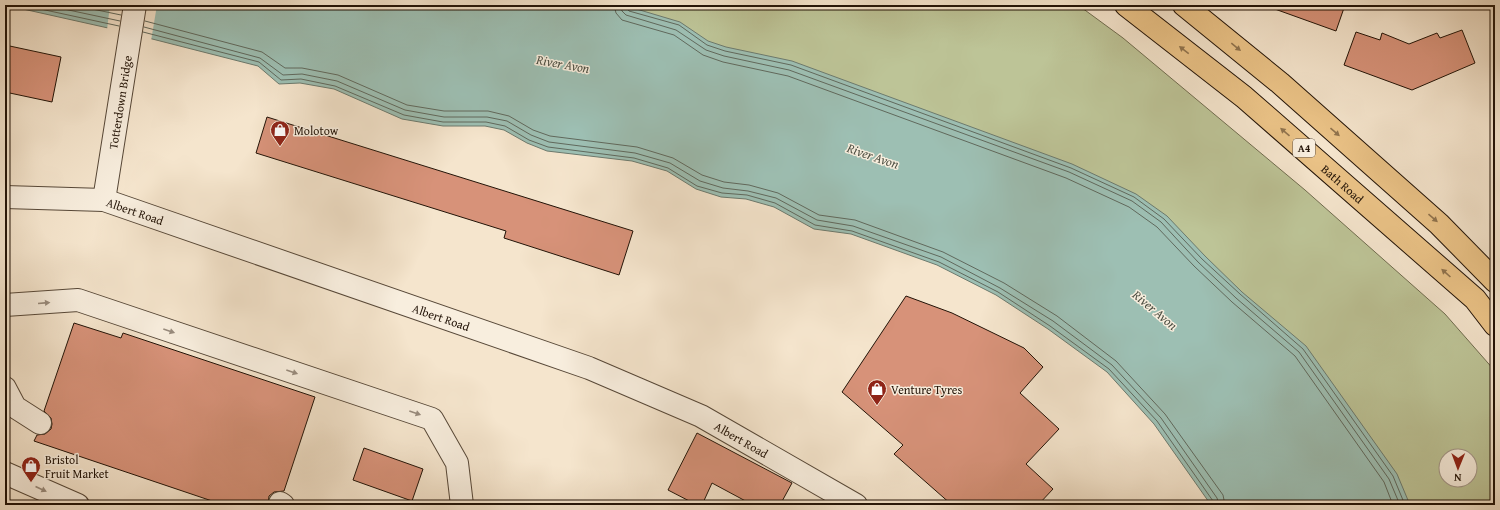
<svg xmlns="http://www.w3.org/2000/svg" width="1500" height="510" font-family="'Gentium Book Plus',serif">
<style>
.green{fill:#bdc497;stroke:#706c4f;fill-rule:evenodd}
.water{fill:#9dbfb3;stroke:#6c7a6e}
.pier{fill:#f5e5cd}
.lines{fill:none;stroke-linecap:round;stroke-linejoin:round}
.shore{stroke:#60695d;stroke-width:1}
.building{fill:#d79279;stroke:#221307}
.minor-casing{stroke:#574838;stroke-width:24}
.highway-casing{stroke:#221307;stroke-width:24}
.minor{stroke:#f8eede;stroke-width:22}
.highway{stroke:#eac286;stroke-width:22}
.oneway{fill:#90734d}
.oneway2{fill:#988b7d}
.labels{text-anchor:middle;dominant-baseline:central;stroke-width:3;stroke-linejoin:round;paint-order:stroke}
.shield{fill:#f8eede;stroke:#625548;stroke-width:1}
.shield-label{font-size:11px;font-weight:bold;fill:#221307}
.street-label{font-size:12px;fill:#221307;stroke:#f8eede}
.poi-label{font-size:12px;fill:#221307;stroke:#f8eede;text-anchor:start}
.water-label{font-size:13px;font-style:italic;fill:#4d4f43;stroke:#f8eede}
</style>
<rect width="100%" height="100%" fill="#f5e5cd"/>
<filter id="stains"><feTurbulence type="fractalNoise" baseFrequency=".005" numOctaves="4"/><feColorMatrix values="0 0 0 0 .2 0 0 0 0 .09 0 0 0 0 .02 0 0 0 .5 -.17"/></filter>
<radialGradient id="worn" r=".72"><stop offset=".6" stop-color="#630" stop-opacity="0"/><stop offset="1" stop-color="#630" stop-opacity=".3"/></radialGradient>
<path class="green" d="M433,5H1078L1123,38L1305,190L1445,314L1495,371V505H1344L1293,426ZM1446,456H1470V480H1446Z"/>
<polygon class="water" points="5,5 623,5 680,22 708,41 726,47 792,61 1072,164 1136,194 1167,216 1205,256 1242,292 1306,346 1397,474 1410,505 1211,505 1154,424 1107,372 1048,329 996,295 937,265 851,234 814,229 774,207 746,199 721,197 696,189 667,171 632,161 547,151 527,143 504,130 485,126 443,126 402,119 334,89 300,83 279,84 258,66 117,30"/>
<polygon class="pier" points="110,5 157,5 151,41 107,30"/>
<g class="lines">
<g class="shore">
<polyline points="22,5 119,26"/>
<polyline points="45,5 120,21"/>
<polyline points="73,5 121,15"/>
<polyline points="614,5 616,13 622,20 674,35 703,55 723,62 788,76 1066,178 1129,207 1157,227 1194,266 1232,302 1295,356 1384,482 1393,505"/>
<polyline points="620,5 622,11 626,15 676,30 706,50 724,56 789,70 1069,172 1132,201 1161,222 1198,262 1236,298 1299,352 1389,479 1400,505"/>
<polyline points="625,5 629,11 679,25 707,45 725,51 791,65 1071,168 1134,197 1164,219 1202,259 1240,294 1303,349 1393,476 1405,505"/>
<polyline points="145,21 262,52 285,68 302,68 338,75 407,105 444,111 488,111 509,116 533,130 550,136 637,147 673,158 702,175 724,182 749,185 778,193 819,215 855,220 943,252 1004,283 1057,316 1116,361 1165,414 1223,495 1225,505"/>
<polyline points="144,27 260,58 283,75 302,74 337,81 405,110 444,117 487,117 507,121 531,135 549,142 635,153 670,163 700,181 723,188 748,191 776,198 817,220 853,226 941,257 1000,288 1053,321 1112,365 1161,418 1217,498 1219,505"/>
<polyline points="143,32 259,62 281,80 301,79 335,86 404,115 443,122 486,122 505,126 529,140 548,147 634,158 668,168 697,186 722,193 747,195 775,203 815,225 852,231 939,262 998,292 1050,326 1109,369 1157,421 1213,501 1214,505"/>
</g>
</g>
<g class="building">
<polygon points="1273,5 1345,5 1336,31 1272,8"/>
<polygon points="1462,30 1475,63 1412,90 1344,65 1356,32 1380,40 1382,33 1409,44 1437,33 1440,38"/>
<polygon points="5,45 61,57 52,102 5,92"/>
<polygon points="267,117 633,231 619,275 504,238 506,231 256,153"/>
<polygon points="906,296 952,313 1024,348 1043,367 1020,393 1059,429 1026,464 1053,489 1038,505 952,505 894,454 903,445 842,392"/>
<polygon points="74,323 121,338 123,333 315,397 284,491 274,492 269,496 268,505 224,505 34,441 37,435 45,434 51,429 52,424 51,418 44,411"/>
<polygon points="697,433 792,483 780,505 753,505 712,483 702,505 697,505 668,490"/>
<polygon points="364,448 423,469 412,501 353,480"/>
</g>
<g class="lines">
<defs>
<g id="minor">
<path id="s1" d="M5,197L104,200L589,368L701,416L856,505"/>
<path id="s2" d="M104,200L135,5"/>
<polyline points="5,305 78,300 432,419 457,463 462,505"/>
<polyline points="5,388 15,407 40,423"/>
<polyline points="5,473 78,505"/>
<polyline points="280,503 283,505"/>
</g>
<g id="highway">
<path id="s3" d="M1126,5L1244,97L1475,299L1495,325"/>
<polyline points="1184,5 1280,83 1439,224 1495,281"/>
</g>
</defs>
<use href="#minor" class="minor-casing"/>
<use href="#highway" class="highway-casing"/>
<use href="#minor" class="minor"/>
<use href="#highway" class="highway"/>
</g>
<defs><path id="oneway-solid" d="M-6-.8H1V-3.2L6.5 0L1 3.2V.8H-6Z"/></defs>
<g class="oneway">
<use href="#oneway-solid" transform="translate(1236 47) rotate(39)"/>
<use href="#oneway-solid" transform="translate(1184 50) rotate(-142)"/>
<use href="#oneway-solid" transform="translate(1285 132) rotate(-139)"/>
<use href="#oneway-solid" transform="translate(1335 132) rotate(41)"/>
<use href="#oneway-solid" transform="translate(1433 218) rotate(41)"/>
<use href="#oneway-solid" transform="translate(1446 273) rotate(-138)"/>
</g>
<g class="oneway2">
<use href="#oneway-solid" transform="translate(44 303) rotate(-5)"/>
<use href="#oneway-solid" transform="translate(169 331) rotate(19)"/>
<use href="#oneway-solid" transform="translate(292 372) rotate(19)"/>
<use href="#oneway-solid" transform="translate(415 413) rotate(19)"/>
<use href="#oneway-solid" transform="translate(41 489) rotate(24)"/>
</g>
<defs>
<symbol id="shop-pin" viewBox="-11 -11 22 30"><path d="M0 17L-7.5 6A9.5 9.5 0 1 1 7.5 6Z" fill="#8f2418" stroke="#f8eede"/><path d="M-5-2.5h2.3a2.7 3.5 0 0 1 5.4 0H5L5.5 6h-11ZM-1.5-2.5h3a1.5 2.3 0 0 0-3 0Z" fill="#fff"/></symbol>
</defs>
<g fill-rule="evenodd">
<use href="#shop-pin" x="269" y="119" width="22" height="30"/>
<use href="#shop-pin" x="866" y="378" width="22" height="30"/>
<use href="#shop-pin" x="20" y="455" width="22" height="30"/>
</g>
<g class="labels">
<rect class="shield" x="1293" y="139" width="22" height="18" rx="3"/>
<g class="shield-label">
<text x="1304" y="148">A4</text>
</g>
<g class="street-label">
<text stroke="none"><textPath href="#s2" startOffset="99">Totterdown Bridge</textPath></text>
<text stroke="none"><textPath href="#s3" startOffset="281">Bath Road</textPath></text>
<text stroke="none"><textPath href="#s1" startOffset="132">Albert Road</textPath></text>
<text stroke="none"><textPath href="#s1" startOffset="456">Albert Road</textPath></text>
<text stroke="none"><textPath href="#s1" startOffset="781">Albert Road</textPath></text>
</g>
<g class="poi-label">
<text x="294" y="130">Molotow</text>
<text x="891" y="389">Venture Tyres</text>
<text x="45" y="459">Bristol<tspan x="45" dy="14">Fruit Market</tspan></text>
</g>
<g class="water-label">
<text transform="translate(563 64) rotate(10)">River Avon</text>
<text transform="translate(873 156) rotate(19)">River Avon</text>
<text transform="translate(1155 310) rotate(40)">River Avon</text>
</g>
</g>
<rect width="1500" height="510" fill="none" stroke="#f5e5cd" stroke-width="20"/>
<rect x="6" y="6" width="1488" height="498" fill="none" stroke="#221307" stroke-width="2"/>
<rect x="10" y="10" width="1480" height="490" fill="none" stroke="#221307"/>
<g transform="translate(1458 468) rotate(181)"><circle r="19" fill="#f8eede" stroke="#a29688"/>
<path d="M0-3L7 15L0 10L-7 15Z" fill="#8f2418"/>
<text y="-6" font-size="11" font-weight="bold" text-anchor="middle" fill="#221307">N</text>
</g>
<rect width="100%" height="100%" filter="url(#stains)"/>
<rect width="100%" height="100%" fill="url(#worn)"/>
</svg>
